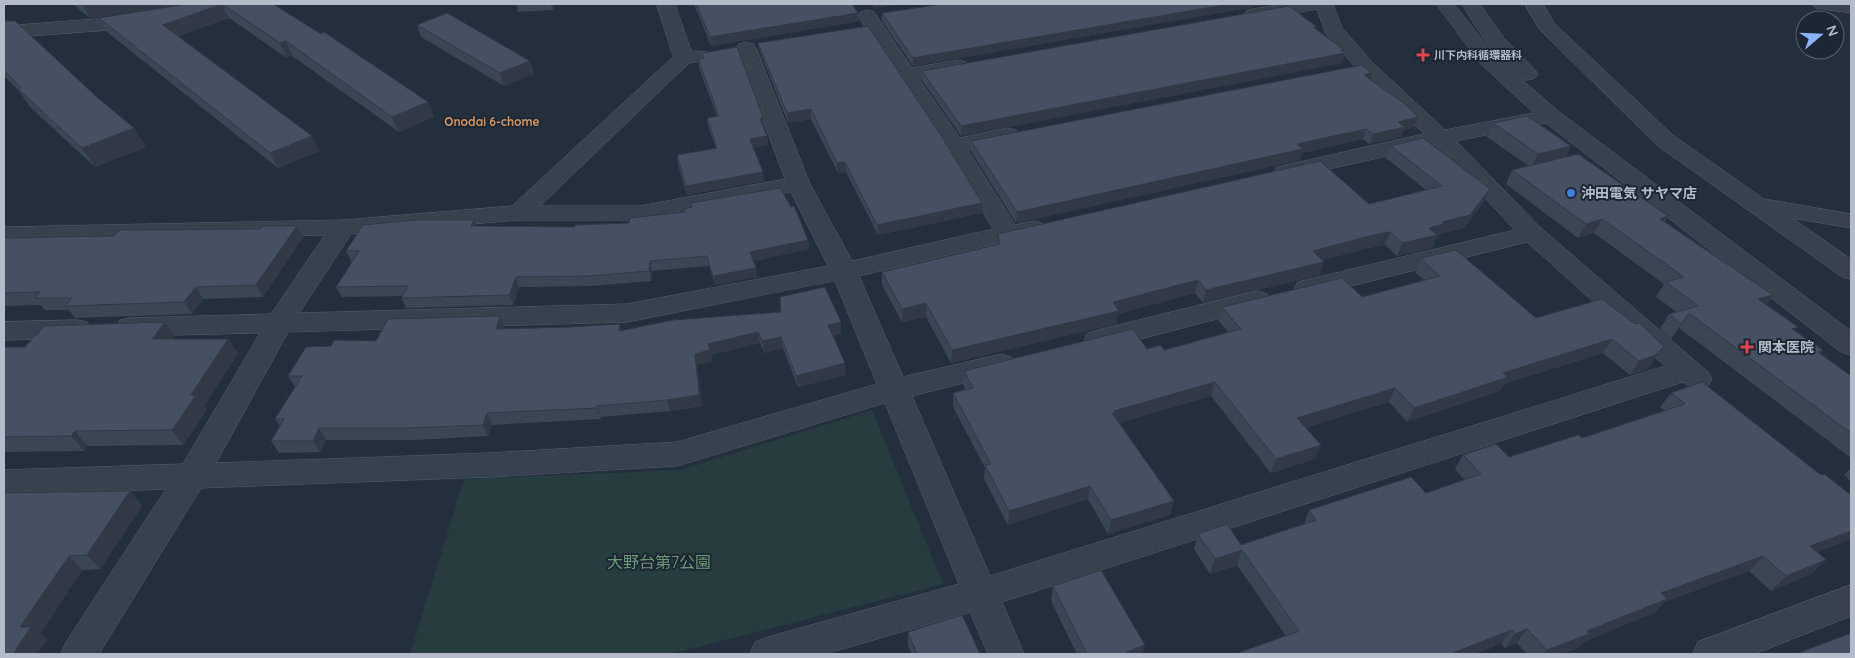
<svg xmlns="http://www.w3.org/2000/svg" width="1855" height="658" font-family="Quicksand,'Noto Sans JP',sans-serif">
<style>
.green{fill:#263c3f}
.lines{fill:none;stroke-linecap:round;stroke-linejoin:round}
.minor-casing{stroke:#565f6c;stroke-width:1}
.minor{fill:#38414e;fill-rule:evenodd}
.wall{fill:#3b4654}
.shaded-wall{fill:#303945}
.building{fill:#455162;stroke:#303945}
.health-dot{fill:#e0444e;stroke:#1d2633;stroke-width:2}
.shop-dot{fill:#3f7fe0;stroke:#1d2633;stroke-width:2}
.labels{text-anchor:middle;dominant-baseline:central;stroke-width:4;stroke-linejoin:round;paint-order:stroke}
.far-poi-label{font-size:11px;font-weight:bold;fill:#b4bcc9;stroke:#1d2633;text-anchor:start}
.far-neighbourhood-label{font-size:12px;font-weight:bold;fill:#d59563;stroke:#1d2633}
.poi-label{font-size:14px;font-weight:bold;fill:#b4bcc9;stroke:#1d2633;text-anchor:start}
.near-park-label{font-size:16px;fill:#6b9a76;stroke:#1d2633}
</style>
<rect width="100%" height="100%" fill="#242f3e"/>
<polygon class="green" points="872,410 943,584 670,654 410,654 464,479 680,470"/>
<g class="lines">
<defs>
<g id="minor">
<path d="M657,4H675L691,51L707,52L710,56L707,60L689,63L540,206H640L785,179L736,48L739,44L746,42L753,44L756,48L810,184L852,261L993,229L943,146L858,16L860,12L867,10L874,12L912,68L958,60L965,62L968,66L965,70L919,79L960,138L1008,128L1016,130L1019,135L1016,140L968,150L1015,225L1033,221L1042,223L1045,228L1042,233L859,276L903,377L1001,354L1011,357L1015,364L1011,371L912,396L990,576L1665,366L1527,242L1307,297L1298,294L1294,288L1298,282L1515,230L1435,145L1285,179L1277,177L1274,172L1277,167L1424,134L1358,70L1326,34L1317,9L1254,20L1247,18L1245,14L1247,10L1283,4H1333L1342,28L1372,62L1445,130L1534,113L1481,64L1436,4H1454L1495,56L1558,111L1851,331V355L1841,352L1546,123L1456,141L1541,228L1708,372L1712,379L1708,386C1698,389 1691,389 1683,382L1002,602L1024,654H988L970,612L825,654H750L755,642L768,637L959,584L885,403L677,466L489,477L201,488L99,654H61L66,642L166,489L4,496V470L183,464L260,333L130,336L120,334L116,327L120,320L130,318L271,314L325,235L4,243V227L343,220L512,206L673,57ZM791,192L828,266L627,304L299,313L351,234L519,220H640ZM835,281L877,384L677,442L489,453L216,463L288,332L627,322Z"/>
<path d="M1462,4H1480L1503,37L1535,70L1538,74L1535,78C1530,80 1525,81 1520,78C1499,64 1474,25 1462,4Z"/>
<polygon points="1525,4 1543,4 1554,23 1674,136 1764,199 1851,214 1851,228 1792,218 1851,259 1851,279 1842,277 1658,146 1540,30"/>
<polygon points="1813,4 1851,4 1851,13 1816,8"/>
<polygon points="140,13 147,15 149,19 147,23 110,30 4,38 4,26 110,18"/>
<polygon points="1258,291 1267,294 1271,300 1267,306 1098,350 1088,347 1084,340 1088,333 1098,330"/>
<polygon points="77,320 87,322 91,329 87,336 77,338 4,340 4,322"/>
<polygon points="1851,585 1851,616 1754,654 1693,654 1698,642"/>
</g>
</defs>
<use href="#minor" class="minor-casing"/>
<use href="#minor" class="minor"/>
</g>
<g class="wall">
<polygon points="73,4 273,4 428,102 434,117 399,132 292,56 287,58 229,18 178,36 320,151 278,168 107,32 99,18 173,6 90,18"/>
<polygon points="516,4 555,4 553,10 518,12"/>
<polygon points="694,4 852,4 859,21 711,46"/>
<polygon points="1271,4 913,66 882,21 882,13"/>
<polygon points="4,21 146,147 95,167 30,107 20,92 4,76"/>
<polygon points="417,25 530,61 534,74 504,86 421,37"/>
<polygon points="1316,30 1344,50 1343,52 1345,53 1342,63 961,136 922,80 922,71"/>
<polygon points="758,43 982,213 878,235 846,172 838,173 811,119 788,123 760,52"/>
<polygon points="702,53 763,118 764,127 763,128 767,136 768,145 753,148 764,181 687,195 678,165 677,155 716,148 708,127 707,118 717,116 699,68 698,59 703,58"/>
<polygon points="1370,80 1418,117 1414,127 1404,130 1401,137 1369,144 1363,139 1302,153 1300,160 1016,223 971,151 971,141"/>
<polygon points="1493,123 1566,157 1668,216 1665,222 1773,295 1766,305 1795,331 1823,350 1820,354 1851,376 1851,458 1679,328 1671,339 1660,329 1669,314 1677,312 1656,297 1664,284 1594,233 1578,238 1506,184 1512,170 1529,166 1487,137"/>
<polygon points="1391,146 1484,202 1464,228 1440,234 1438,237 1436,238 1432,248 1397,256 1385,245 1369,248 1322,260 1320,275 1203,303 1195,293 1118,314 1116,324 951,363 926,317 902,322 882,285 882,272 997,245 998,234 1369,204 1426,190 1386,158"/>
<polygon points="691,203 808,240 809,249 754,261 756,268 757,277 715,285 709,266 652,271 651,281 591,286 519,287 513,305 406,308 401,298 403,296 342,297 336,287 353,261 351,261 346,251 477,226 574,227 629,223 685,212 691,207"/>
<polygon points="303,237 263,297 203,299 192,314 75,318 69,310 45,310 40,305 4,306 4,238"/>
<polygon points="1421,258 1536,318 1602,299 1654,360 1647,369 1630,375 1603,353 1504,384 1500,391 1407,422 1389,402 1305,427 1321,445 1315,459 1271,473 1211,396 1119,423 1174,501 1170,515 1108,534 1088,499 1008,525 984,479 985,468 953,407 953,393 965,389 963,385 964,371 1147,349 1164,350 1228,332 1219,321 1222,307 1362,297 1424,280 1415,272"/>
<polygon points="841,322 841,334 833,336 846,375 798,387 783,348 764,353 760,343 711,355 712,361 697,365 702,406 670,411 601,417 601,419 492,425 488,436 415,440 326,440 320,452 279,453 271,441 280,426 275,419 295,387 288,376 331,346 376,341 505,327 504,329 622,330"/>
<polygon points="175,337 174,339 228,339 238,353 204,406 207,410 183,445 87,446 84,451 4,452 4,347 25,347"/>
<polygon points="1671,393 1821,475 1851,539 1818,552 1826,560 1811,574 1771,591 1749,571 1664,602 1654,613 1583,642 1578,648 1561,654 1527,654 1517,643 1505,648 1501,644 1286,636 1237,565 1210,574 1194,549 1198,534 1241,545 1304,524 1309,510 1426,493 1464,480 1455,469 1463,455 1509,457 1582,438 1665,411 1660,407"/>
<polygon points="1851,468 1851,482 1844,475"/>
<polygon points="130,491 142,506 100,569 82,570 40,634 47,640 37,654 4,654 4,493"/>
<polygon points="1053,586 1145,645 1142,654 1077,654 1051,601"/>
<polygon points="908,632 980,654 912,654 908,646"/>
</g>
<g class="shaded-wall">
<polygon points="82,4 189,4 90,18"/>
<polygon points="222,4 229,18 171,39 163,25"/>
<polygon points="551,4 555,4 553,10"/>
<polygon points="873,4 902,4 873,8"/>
<polygon points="1230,4 1271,4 913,66 913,58"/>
<polygon points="858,13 859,21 711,46 710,37"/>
<polygon points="286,41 292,56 287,58 280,43"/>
<polygon points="1344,50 1343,54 1345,53 1342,63 961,136 961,126"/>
<polygon points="530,61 534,74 504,86 500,73"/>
<polygon points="1372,73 1369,83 1364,75"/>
<polygon points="428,102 434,117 399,132 392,117"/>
<polygon points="811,109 811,119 788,123 787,113"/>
<polygon points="1418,117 1414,127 1404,130 1401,137 1369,144 1373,134 1398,122"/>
<polygon points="763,118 764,127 761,128 760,119"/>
<polygon points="134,128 146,147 95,167 82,148"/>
<polygon points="1366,129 1363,139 1302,153 1300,160 1016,223 1017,212 1297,144"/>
<polygon points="312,136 320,151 278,168 270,153"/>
<polygon points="767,136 768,145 751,149 750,139"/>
<polygon points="1571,146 1564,160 1531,168 1538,154"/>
<polygon points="845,162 846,172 838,173 837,163"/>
<polygon points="763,172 764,181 687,195 686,186"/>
<polygon points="1490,189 1484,202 1464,228 1440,234 1438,237 1436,238 1432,248 1397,256 1402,243 1429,228 1442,222"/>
<polygon points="982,203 982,213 878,235 877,225"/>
<polygon points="1668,216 1659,231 1660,219"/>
<polygon points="1602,219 1594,233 1578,238 1586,224"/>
<polygon points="474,220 478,230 471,226"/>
<polygon points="297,226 303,237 263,297 256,285"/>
<polygon points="1390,232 1385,245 1369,248 1309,264 1313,251 1373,235"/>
<polygon points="808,240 809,249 752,262 750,252"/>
<polygon points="650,261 652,271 651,281 649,271"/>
<polygon points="1324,262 1320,275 1203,303 1206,290"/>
<polygon points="756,268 757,277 715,285 713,276"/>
<polygon points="516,277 519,287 513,305 509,295"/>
<polygon points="1198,280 1195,293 1118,314 1116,324 951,363 952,350 1113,302"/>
<polygon points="196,287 203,299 192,314 184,302"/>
<polygon points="1773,295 1762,310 1758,299"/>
<polygon points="926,303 926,317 902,322 902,309"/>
<polygon points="1689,313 1679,328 1671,339 1681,324"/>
<polygon points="500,316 505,327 500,340 496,329"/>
<polygon points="165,322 175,337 163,354 152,339"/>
<polygon points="841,322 841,334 829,337 828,325"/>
<polygon points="620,324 624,335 619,331"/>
<polygon points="758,332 760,343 711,355 712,361 697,365 702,406 670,411 667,400 695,354 708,344"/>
<polygon points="781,337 783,348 764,353 762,341"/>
<polygon points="228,339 238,353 204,406 207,410 183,445 172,430 191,395"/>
<polygon points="1612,339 1603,353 1504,384 1500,391 1407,422 1414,408 1503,373"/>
<polygon points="1664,346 1647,369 1630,375 1639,361"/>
<polygon points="845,363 846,375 798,387 796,376"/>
<polygon points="1215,382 1211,396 1113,425 1112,413 1114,411"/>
<polygon points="1395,388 1389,402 1292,432 1297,418"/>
<polygon points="597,406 601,417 601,419 597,408"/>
<polygon points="487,413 492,425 488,436 483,425"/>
<polygon points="319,428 326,440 320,452 313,441"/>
<polygon points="75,431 87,446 84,451 71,436"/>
<polygon points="1321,445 1315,459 1271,473 1276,459"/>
<polygon points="1090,486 1088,499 1008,525 1009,511"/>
<polygon points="130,491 142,506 100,569 87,555"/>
<polygon points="1174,501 1170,515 1108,534 1111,520"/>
<polygon points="1851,531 1851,539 1796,561 1810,546"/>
<polygon points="1242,550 1237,565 1210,574 1215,559"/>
<polygon points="69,556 82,570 40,634 47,640 37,654 13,654 20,627"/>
<polygon points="1763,556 1749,571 1664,602 1654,613 1583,642 1578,648 1561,654 1544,654 1547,650 1661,593"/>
<polygon points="1826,560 1811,574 1771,591 1786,576"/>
<polygon points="1527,629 1517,643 1505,648 1515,634"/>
<polygon points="1512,630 1501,644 1475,654 1450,654"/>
<polygon points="1145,645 1142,654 1126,654 1127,652"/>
</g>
<g class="building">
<polygon points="187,4 273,4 321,34 324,32 428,102 392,117 286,41 280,43 222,4 163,25 312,136 270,153 99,18"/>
<polygon points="696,4 852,4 858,13 710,37"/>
<polygon points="943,4 1230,4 913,58 882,13"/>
<polygon points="1289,6 1317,27 1313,27 1344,50 1341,50 1345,53 961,126 922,71"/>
<polygon points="447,13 530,61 500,73 417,25"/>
<polygon points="4,21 15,21 98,98 134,128 82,148 18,89 21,88 4,70"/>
<polygon points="868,26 942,137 982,203 877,225 845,162 837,163 811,109 787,113 758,43"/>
<polygon points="737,47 763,118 760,119 767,136 750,139 763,172 686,186 677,155 717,148 707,118 719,116 698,59 704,58 702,53"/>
<polygon points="1362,65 1372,73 1364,75 1406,105 1418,117 1398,122 1405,127 1373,134 1366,129 1297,144 1303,149 1017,212 971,141"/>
<polygon points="1527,116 1571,146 1538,154 1493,123"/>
<polygon points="1423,138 1490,189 1470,215 1442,222 1444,224 1429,228 1437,235 1402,243 1390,232 1373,235 1313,251 1324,262 1206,290 1198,280 1113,302 1119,311 952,350 926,303 902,309 882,272 1000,244 998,234 1320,161 1369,204 1442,186 1391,146"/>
<polygon points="1578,154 1668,216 1660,219 1773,295 1758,299 1798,327 1792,329 1823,350 1818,352 1851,376 1851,433 1689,313 1681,324 1669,314 1698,306 1666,282 1684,277 1602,219 1586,224 1512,170"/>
<polygon points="780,188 791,207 794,206 808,240 750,252 756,268 713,276 707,256 650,261 649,271 588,276 516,277 509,295 401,298 408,286 336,287 359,251 346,251 363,225 416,220 474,220 471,226 574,227 575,225 629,223 630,218 685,212 684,209 692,207 691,203"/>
<polygon points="262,226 297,226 256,285 196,287 184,302 65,306 72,298 35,298 40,292 4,293 4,238 114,236 119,230 260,229"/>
<polygon points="1456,250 1536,318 1602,299 1635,324 1639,323 1664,346 1656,355 1639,361 1612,339 1503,373 1508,377 1414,408 1395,388 1297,418 1321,445 1276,459 1215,382 1114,411 1115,413 1112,413 1174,501 1111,520 1090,486 1009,511 985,465 991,464 953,393 973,388 964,371 1133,329 1147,349 1160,345 1164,350 1241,329 1222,307 1342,278 1362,297 1440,276 1421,258"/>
<polygon points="825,287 841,322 828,325 845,363 796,376 781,337 762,341 758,332 708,344 710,350 695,354 699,395 667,400 597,406 597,408 487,413 483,425 409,428 319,428 313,441 271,441 284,419 275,419 302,376 288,376 306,347 331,346 334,340 376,341 388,319 500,316 496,329 569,327 620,324 619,331 673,320 781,312 780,297"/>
<polygon points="165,322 152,339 228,339 191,395 196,395 172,430 75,431 71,436 4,437 4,347 25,347 44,326"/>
<polygon points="1702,382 1821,475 1824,474 1851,495 1851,531 1810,546 1826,560 1786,576 1763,556 1661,593 1667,599 1587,631 1589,634 1547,650 1527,629 1515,634 1512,630 1450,654 1235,654 1299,631 1242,550 1215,559 1198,534 1227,524 1241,545 1316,520 1309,510 1411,477 1426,493 1481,474 1463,455 1496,444 1509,457 1578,435 1582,438 1685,404 1671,393"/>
<polygon points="130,491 87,555 69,556 20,627 31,627 13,654 4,654 4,493"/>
<polygon points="1101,570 1145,645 1127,652 1128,654 1087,654 1053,586"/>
<polygon points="962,615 980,654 917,654 908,632"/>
<polygon points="1851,633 1851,654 1796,654"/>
</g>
<g class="health-dot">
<path d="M1420.5 47.5h5v5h5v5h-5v5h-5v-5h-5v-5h5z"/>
<path d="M1744.5 339.5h5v5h5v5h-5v5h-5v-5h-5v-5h5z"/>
</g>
<circle class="shop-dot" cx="1571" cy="193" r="5"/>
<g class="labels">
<g class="far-poi-label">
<text x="1434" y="55">川下内科循環器科</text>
</g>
<g class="far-neighbourhood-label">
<text x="492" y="121">Onodai 6-chome</text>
</g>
<g class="poi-label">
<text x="1581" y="193">沖田電気 サヤマ店</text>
<text x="1758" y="347">関本医院</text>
</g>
<g class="near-park-label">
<text x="659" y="562">大野台第7公園</text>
</g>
</g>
<rect width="1855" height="658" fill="none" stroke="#b4bcc9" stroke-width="10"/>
<g transform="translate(1820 35) rotate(71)"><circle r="24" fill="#1d2633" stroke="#59626f"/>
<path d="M0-4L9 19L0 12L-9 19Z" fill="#8ab4f8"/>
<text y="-8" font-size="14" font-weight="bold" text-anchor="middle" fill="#b4bcc9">N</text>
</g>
</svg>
